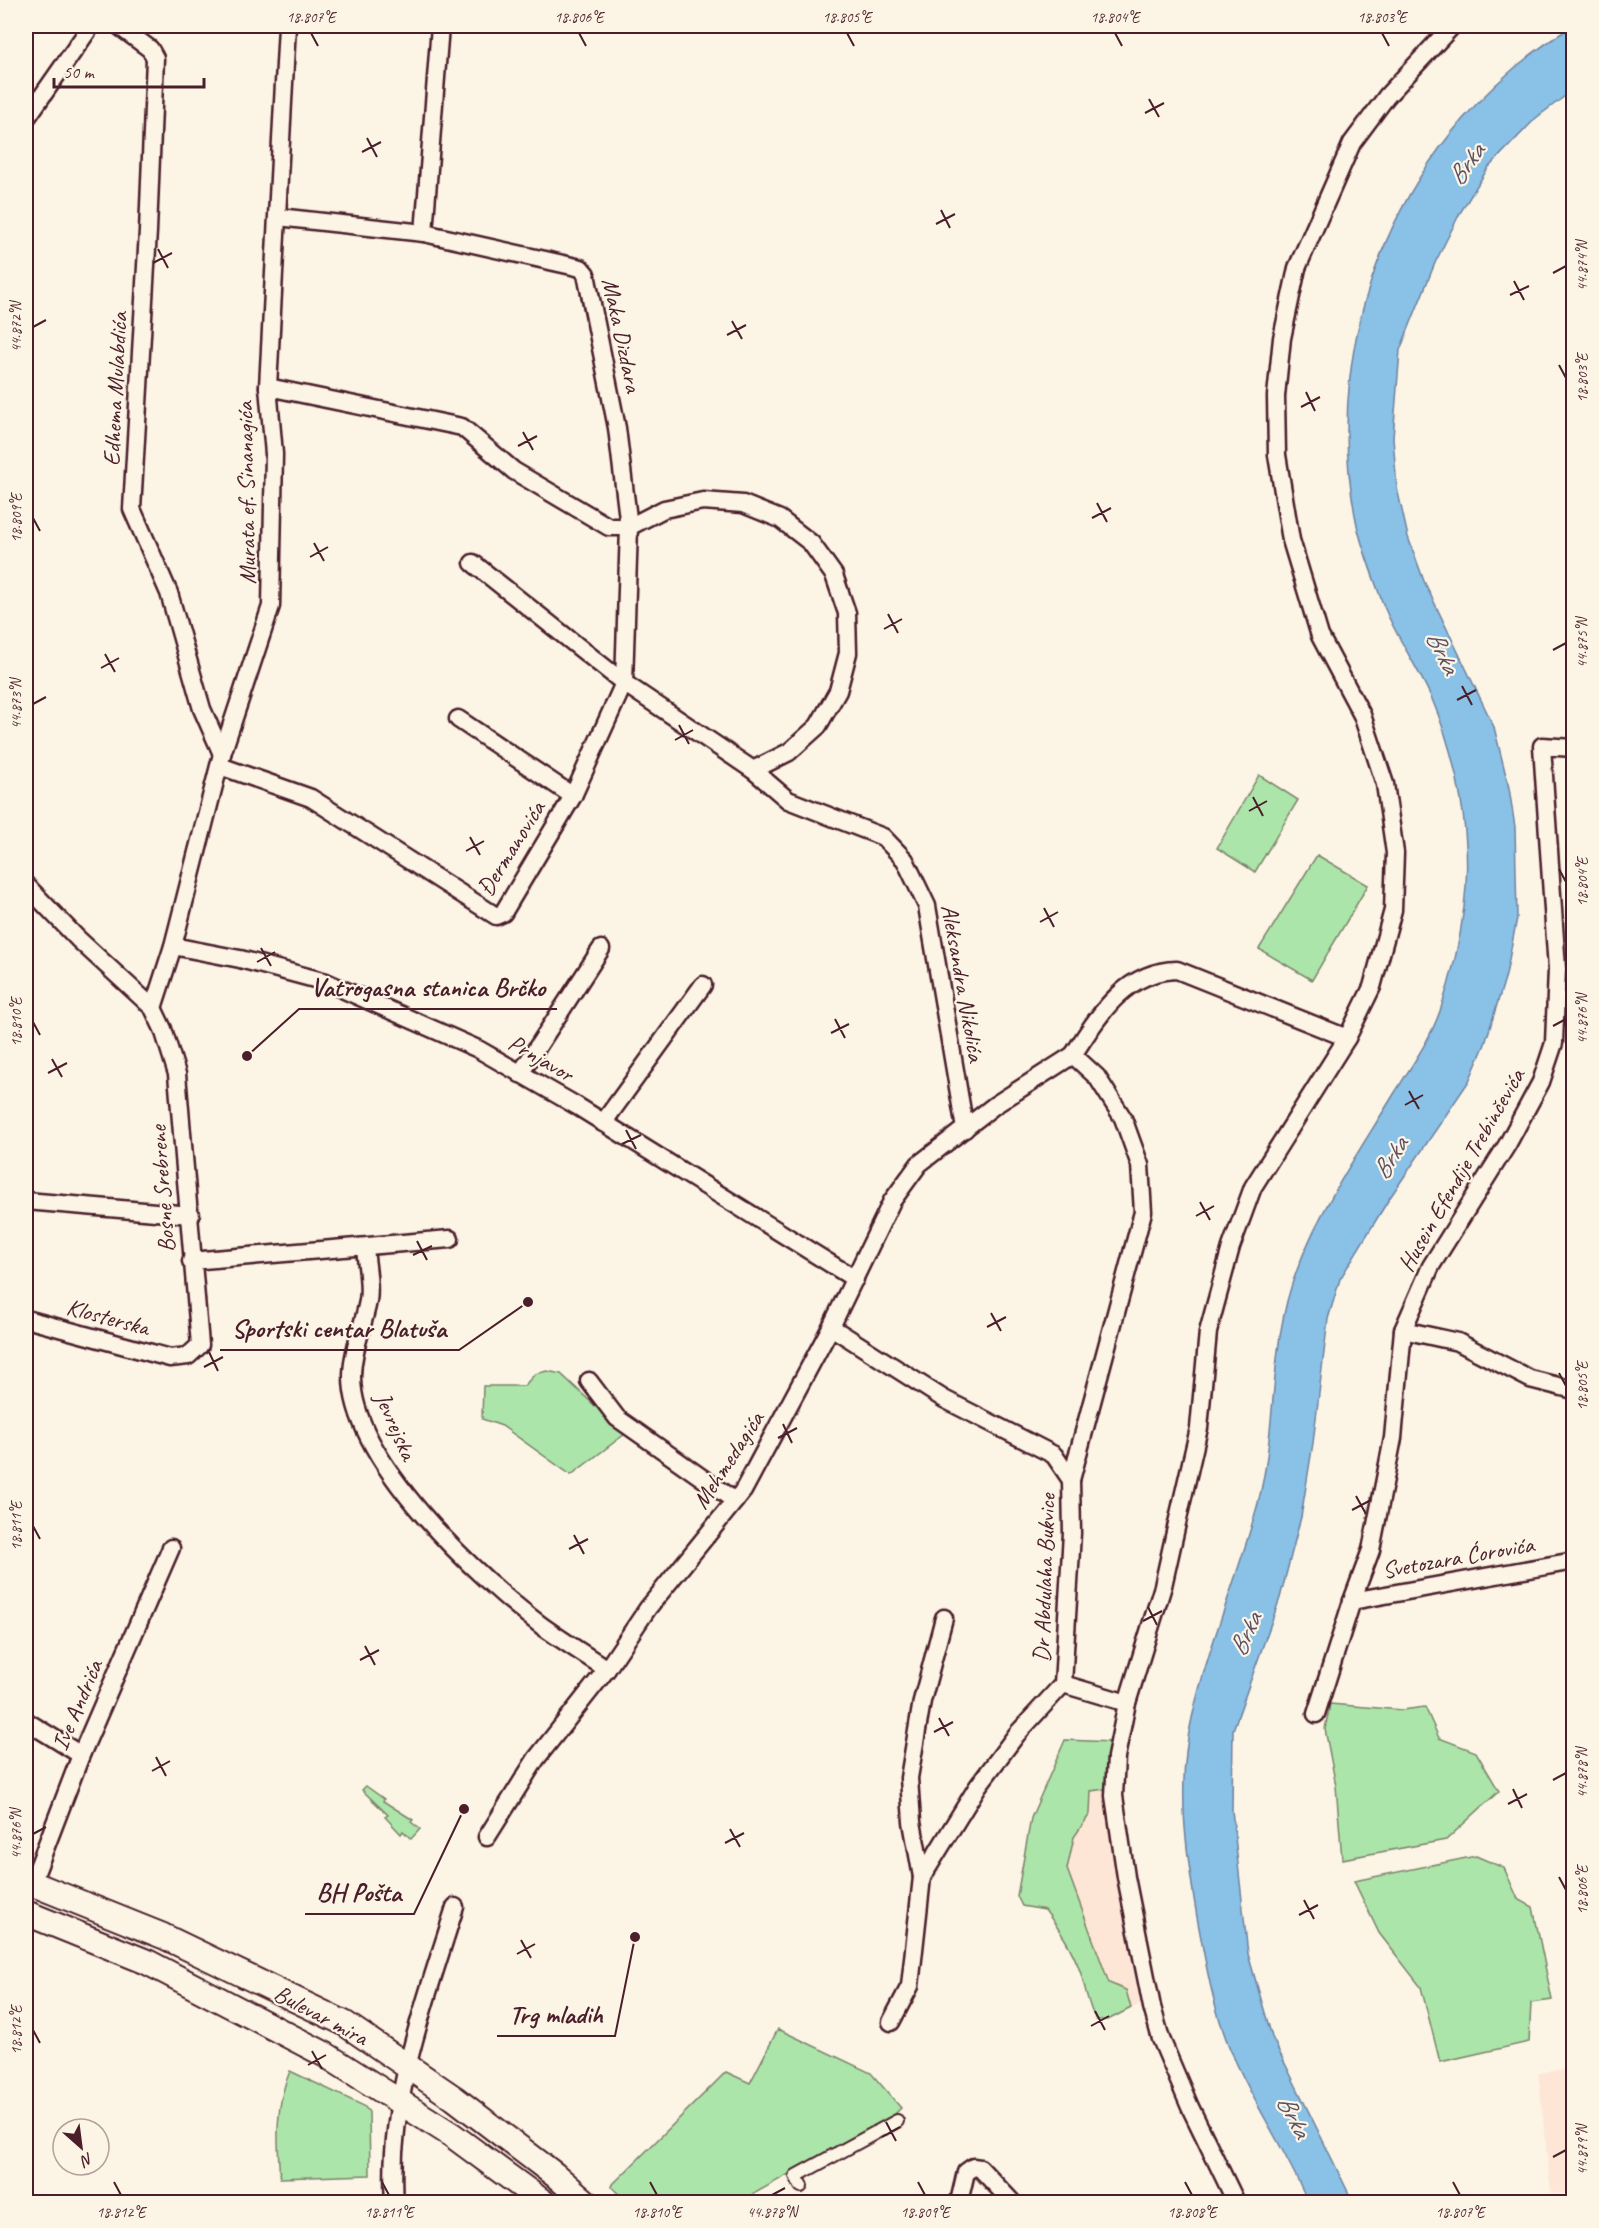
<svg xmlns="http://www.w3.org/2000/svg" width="1599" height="2228" font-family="Caveat,sans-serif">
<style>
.built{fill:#fde6d6}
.green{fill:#ace5a9;stroke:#7b826a;stroke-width:1.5}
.water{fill:#89c1e7;stroke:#70809c;stroke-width:1.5}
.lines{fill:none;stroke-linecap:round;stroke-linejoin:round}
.pedestrian-casing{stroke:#4a1f2b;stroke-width:16}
.minor-casing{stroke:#4a1f2b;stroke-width:21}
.secondary-casing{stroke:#4a1f2b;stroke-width:28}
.pedestrian{stroke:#fcf5e5;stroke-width:12}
.minor{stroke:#fcf5e5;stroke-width:16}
.secondary{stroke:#fcf5e5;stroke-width:24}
.ticks{fill:none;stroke:#4a1f2b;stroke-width:2}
.labels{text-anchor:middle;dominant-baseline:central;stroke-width:4.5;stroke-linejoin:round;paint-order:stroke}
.street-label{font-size:24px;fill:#4a1f2b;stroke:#fcf5e5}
.water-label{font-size:26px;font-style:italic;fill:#5d5063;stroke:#fcf5e5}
.leader{fill:none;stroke:#4a1f2b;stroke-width:2}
.callout-dot{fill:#4a1f2b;stroke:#fcf5e5;stroke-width:2}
.callout-label{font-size:26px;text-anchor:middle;font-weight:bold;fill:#4a1f2b;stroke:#fcf5e5;stroke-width:4.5;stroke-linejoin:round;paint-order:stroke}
.neatline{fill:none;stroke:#4a1f2b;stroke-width:2}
.ticks-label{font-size:15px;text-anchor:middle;fill:#4a1f2b}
</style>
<rect width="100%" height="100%" fill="#fcf5e5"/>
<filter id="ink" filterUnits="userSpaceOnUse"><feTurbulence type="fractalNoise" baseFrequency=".0167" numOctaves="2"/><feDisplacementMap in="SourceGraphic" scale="12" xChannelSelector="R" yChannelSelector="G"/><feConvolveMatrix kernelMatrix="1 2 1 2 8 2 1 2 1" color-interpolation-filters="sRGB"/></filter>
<g filter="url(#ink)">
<g class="built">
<polygon points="1105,1789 1113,1849 1143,2005 1131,2008 1126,1990 1109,1983 1067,1869 1074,1837 1090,1814 1091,1791"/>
<polygon points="1573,2068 1573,2194 1551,2193 1538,2073"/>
</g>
<g class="green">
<polygon points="1259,775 1298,800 1255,872 1217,848"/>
<polygon points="1317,855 1368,885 1312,980 1259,949"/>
<polygon points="547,1371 561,1374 625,1434 571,1475 502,1426 482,1419 483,1386 524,1386 535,1374"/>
<polygon points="1330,1704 1402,1710 1425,1707 1439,1738 1476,1752 1499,1791 1446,1840 1342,1859 1336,1786 1325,1729"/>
<path d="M1065,1740L1112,1742L1105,1789L1091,1791L1090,1814L1074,1837L1067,1869L1109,1983L1126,1990L1131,2008L1108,2020H1096C1087,2004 1086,1988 1080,1971C1072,1948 1059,1929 1045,1910L1022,1906L1017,1896L1031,1818Z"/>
<polygon points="366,1786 384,1799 383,1801 413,1820 411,1822 420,1829 411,1839 403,1831 401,1834 385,1817 388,1815 362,1790"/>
<polygon points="1476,1856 1504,1868 1518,1899 1533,1907 1552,2000 1531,2003 1529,2042 1440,2062 1421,1987 1379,1933 1354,1881"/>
<polygon points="778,2029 871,2073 901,2108 894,2115 739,2202 626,2202 611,2186 726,2072 750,2083"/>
<path d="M290,2071L364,2106L369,2112L370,2175L280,2178C277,2140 275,2106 290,2071Z"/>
</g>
<path class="water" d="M1573,26V90L1536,118L1488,168L1460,213L1435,263L1400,350L1393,438L1397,488L1408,537L1424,581L1494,727L1509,788L1515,827L1517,918L1506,975L1485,1044L1469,1081L1389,1199L1340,1279L1328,1319L1313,1443L1301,1517L1280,1598L1233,1730L1232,1810L1248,1954L1272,2037L1353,2202H1308C1285,2148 1250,2099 1228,2044C1212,2003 1205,1960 1197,1917C1186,1851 1176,1785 1192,1718C1208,1645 1239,1575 1258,1503C1278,1427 1268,1344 1297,1270C1320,1208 1360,1150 1394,1094C1410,1068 1430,1040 1440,1011C1451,979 1460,941 1464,907C1473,840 1458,761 1432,699C1416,663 1391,630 1379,593C1371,571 1362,548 1357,525C1316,332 1404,128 1573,26Z"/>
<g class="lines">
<defs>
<polyline id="pedestrian" points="801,2186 796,2176 897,2121"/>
<g id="minor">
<polyline points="119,26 150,49 155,58 148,231 132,509 169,593 202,709 222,754"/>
<polyline points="26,119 91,26"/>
<polyline points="424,233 440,26"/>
<polyline points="268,387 462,427 514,471 609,527 629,527 664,509 703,501 743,504 780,519 811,543 834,575 847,613 848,653 838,691 818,726 789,752 753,770"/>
<polyline points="473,563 624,683 753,770 788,800 883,837 905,860 927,906 965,1129"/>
<polyline points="458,719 573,796"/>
<polyline points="220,766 311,798 496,916 503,913 573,796 624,683 629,527 617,428 586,274 581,268 424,233 278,217"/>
<polyline points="26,885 78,939 153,1008 163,1029 177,1074 200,1345 188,1356 170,1358 26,1319"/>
<polyline points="173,946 240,959 326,982 478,1049 577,1106 855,1279"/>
<polyline points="153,1008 173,946 222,754 271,606 274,454 268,387 287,26"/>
<path d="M1073,1055C1099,1015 1125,971 1177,970L1347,1038"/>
<polyline points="520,1074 601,949"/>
<polyline points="603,1123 703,985"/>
<polyline points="26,1201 191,1215"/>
<path d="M365,1247C366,1264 371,1285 368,1301C363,1327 352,1351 352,1377C352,1461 479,1579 542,1626C563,1641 585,1655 607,1669"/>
<polyline points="191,1261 450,1239"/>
<polyline points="831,1327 944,1399 1054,1455 1071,1480 1072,1533 1063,1684 1017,1734 978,1786 922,1877 910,1986 891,2022"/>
<polyline points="1403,1330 1458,1342 1530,1379 1574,1390"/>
<polyline points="589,1381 617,1418 735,1501"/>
<polyline points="1352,1601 1574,1561"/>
<polyline points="1063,1684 1127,1703"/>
<polyline points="1316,1714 1352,1601 1371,1550 1393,1438 1403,1330 1431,1266 1507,1145 1541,1082 1554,1043 1557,969 1542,746 1574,748"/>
<polyline points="26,1721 81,1755"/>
<polyline points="487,1837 536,1759 607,1669 648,1608 743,1491 831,1327 892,1201 919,1164 995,1105 1073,1055 1097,1077 1123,1118 1140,1165 1143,1212 1071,1480"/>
<polyline points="922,1877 912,1822 909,1778 922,1701 944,1618"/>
<polyline points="32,1883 81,1755 171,1548"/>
<path d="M394,2202C387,2100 425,2004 455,1907"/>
<polyline points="959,2202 966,2172 973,2167 980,2168 1012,2202"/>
<polyline points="1236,2202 1190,2107 1161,2039 1152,2007 1126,1877 1114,1796 1116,1757 1127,1703 1163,1586 1180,1510 1199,1428 1208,1332 1231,1247 1253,1187 1347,1038 1372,987 1393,910 1395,853 1385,784 1362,715 1320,636 1291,540 1277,455 1276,396 1282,338 1297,268 1352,143 1387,96 1452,26"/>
</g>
<g id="secondary">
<polyline points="26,1881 163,1936 344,2023 454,2098 555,2175 586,2202"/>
<polyline points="26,1913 147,1962 326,2055 452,2135 543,2202"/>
</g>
</defs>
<use href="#pedestrian" class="pedestrian-casing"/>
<use href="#minor" class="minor-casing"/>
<use href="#secondary" class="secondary-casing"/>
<use href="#pedestrian" class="pedestrian"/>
<use href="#minor" class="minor"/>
<use href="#secondary" class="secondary"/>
</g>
</g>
<path class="ticks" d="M311,33L318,46M579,33L586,46M847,33L854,46M1115,33L1122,46M1382,33L1389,46M1149,99L1159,117M1145,113L1164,103M367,138L377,157M362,152L381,142M941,210L950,228M936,224L955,214M158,249L168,268M153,263L172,253M1553,273L1566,266M1514,281L1524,300M1510,295L1529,286M732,321L742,339M33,327L46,320M727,335L746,325M1559,365L1566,378M1306,392L1315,411M1301,407L1320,397M523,432L533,450M518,446L537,436M1097,503L1107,522M33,518L40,531M1092,518L1111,508M314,543L324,561M310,557L328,547M888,614L898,633M884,629L902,619M1553,650L1566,643M105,654L115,672M101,668L119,658M1462,686L1472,705M1457,700L1476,690M33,704L46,697M679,725L689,744M675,740L693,730M1253,797L1263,816M1249,811L1267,801M470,837L480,855M466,851L484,841M1559,869L1566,882M1044,908L1054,927M1040,922L1058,912M261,948L271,966M257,962L275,952M835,1019L845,1038M33,1022L40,1035M1553,1026L1566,1019M831,1033L849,1024M52,1059L62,1077M48,1073L67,1063M1409,1091L1419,1109M1405,1105L1423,1095M626,1130L636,1149M622,1144L641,1135M1200,1202L1210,1220M1196,1216L1214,1206M417,1241L427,1260M413,1255L432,1246M991,1313L1001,1331M987,1327L1006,1317M209,1352L218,1371M204,1367L223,1357M1559,1373L1566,1386M783,1424L792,1443M778,1438L797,1428M1356,1496L1366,1514M1352,1510L1371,1500M33,1526L40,1539M574,1535L584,1554M569,1549L588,1539M1148,1607L1157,1625M1143,1621L1162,1611M365,1646L375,1665M360,1660L379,1650M939,1718L949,1736M934,1732L953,1722M156,1757L166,1776M152,1771L170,1761M1553,1780L1566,1773M1513,1789L1522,1808M1508,1804L1527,1794M730,1829L740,1847M33,1834L46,1827M725,1843L744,1833M1559,1877L1566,1890M1304,1900L1314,1919M1299,1915L1318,1905M521,1940L531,1958M517,1954L535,1944M1095,2011L1105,2030M1091,2026L1109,2016M33,2030L40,2043M312,2051L322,2069M308,2065L326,2055M886,2122L896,2141M882,2137L900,2127M1553,2157L1566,2150M114,2182L121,2195M382,2182L389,2195M650,2182L657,2195M918,2182L925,2195M1185,2182L1192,2195M1453,2182L1460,2195M772,2195L785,2188"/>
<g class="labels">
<g class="street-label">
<text transform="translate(622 335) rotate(78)">Maka Dizdara</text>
<text transform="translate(115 389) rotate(-87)">Edhema Mulabdića</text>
<text transform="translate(246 493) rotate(-91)">Murata ef. Sinanagića</text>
<text transform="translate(511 848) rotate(-58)">Đermanovića</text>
<text transform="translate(963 983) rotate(80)">Aleksandra Nikolića</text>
<text transform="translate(541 1058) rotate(30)">Prnjavor</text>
<text transform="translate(1461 1170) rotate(-60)">Husein Efendije Trebinčevića</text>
<text transform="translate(162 1189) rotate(-94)">Bosne Srebrene</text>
<text transform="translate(108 1317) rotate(15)">Klosterska</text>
<text transform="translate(396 1426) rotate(66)">Jevrejska</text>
<text transform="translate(728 1460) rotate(-57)">Mehmedagića</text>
<text transform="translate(1458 1557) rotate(-10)">Svetozara Ćorovića</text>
<text transform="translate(1044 1578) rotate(-88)">Dr Abdulaha Bukvice</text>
<text transform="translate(77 1705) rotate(-67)">Ive Andrića</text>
<text transform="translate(321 2015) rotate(28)">Bulevar mira</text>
</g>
<g class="water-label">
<text transform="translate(1466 164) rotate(-54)">Brka</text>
<text transform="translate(1443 652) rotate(64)">Brka</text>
<text transform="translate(1390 1158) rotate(-58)">Brka</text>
<text transform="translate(1245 1634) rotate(-65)">Brka</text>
<text transform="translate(1294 2116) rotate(63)">Brka</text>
</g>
</g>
<path class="leader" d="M247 1056L299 1009H557M528 1302L459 1350H220M464 1809L414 1914H305M635 1937L615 2036H497"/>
<g class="callout-dot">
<circle cx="247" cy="1056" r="6"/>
<circle cx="528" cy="1302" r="6"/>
<circle cx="464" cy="1809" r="6"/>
<circle cx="635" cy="1937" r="6"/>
</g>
<g class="callout-label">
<text x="428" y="996">Vatrogasna stanica Brčko</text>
<text x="339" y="1337">Sportski centar Blatuša</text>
<text x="359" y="1901">BH Pošta</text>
<text x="556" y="2023">Trg mladih</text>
</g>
<rect width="1599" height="2228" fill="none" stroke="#fcf5e5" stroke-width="66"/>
<g transform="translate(81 2147) rotate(152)"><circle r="28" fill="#fcf5e5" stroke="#b59f9b" stroke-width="1.5"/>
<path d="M0-4.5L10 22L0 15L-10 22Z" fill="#4a1f2b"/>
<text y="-9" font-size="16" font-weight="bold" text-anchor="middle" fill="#4a1f2b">N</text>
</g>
<path d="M54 78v9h150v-9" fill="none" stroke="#4a1f2b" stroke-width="3"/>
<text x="63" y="78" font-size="18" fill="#4a1f2b" stroke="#fcf5e5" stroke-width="4.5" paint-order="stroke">50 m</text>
<rect x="33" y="33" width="1533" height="2162" class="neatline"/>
<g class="ticks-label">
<text x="311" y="22">18.807°E</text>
<text x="579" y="22">18.806°E</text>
<text x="847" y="22">18.805°E</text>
<text x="1115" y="22">18.804°E</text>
<text x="1382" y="22">18.803°E</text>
<text transform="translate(1582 266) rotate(-90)" y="5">44.874°N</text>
<text transform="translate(16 327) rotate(-90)" y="5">44.872°N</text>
<text transform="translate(1582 378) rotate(-90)" y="5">18.803°E</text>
<text transform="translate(16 518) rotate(-90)" y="5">18.809°E</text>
<text transform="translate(1582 643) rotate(-90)" y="5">44.875°N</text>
<text transform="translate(16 704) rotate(-90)" y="5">44.873°N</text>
<text transform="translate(1582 882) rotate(-90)" y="5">18.804°E</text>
<text transform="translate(1582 1019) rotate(-90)" y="5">44.876°N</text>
<text transform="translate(16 1022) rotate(-90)" y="5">18.810°E</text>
<text transform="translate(1582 1386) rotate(-90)" y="5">18.805°E</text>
<text transform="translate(16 1526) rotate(-90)" y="5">18.811°E</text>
<text transform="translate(1582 1773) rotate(-90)" y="5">44.878°N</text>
<text transform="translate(16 1834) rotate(-90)" y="5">44.876°N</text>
<text transform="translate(1582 1890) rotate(-90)" y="5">18.806°E</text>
<text transform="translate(16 2030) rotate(-90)" y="5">18.812°E</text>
<text transform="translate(1582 2150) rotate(-90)" y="5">44.879°N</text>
<text x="121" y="2217">18.812°E</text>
<text x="389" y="2217">18.811°E</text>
<text x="657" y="2217">18.810°E</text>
<text x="772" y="2217">44.878°N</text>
<text x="925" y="2217">18.809°E</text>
<text x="1192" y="2217">18.808°E</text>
<text x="1460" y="2217">18.807°E</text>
</g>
</svg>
